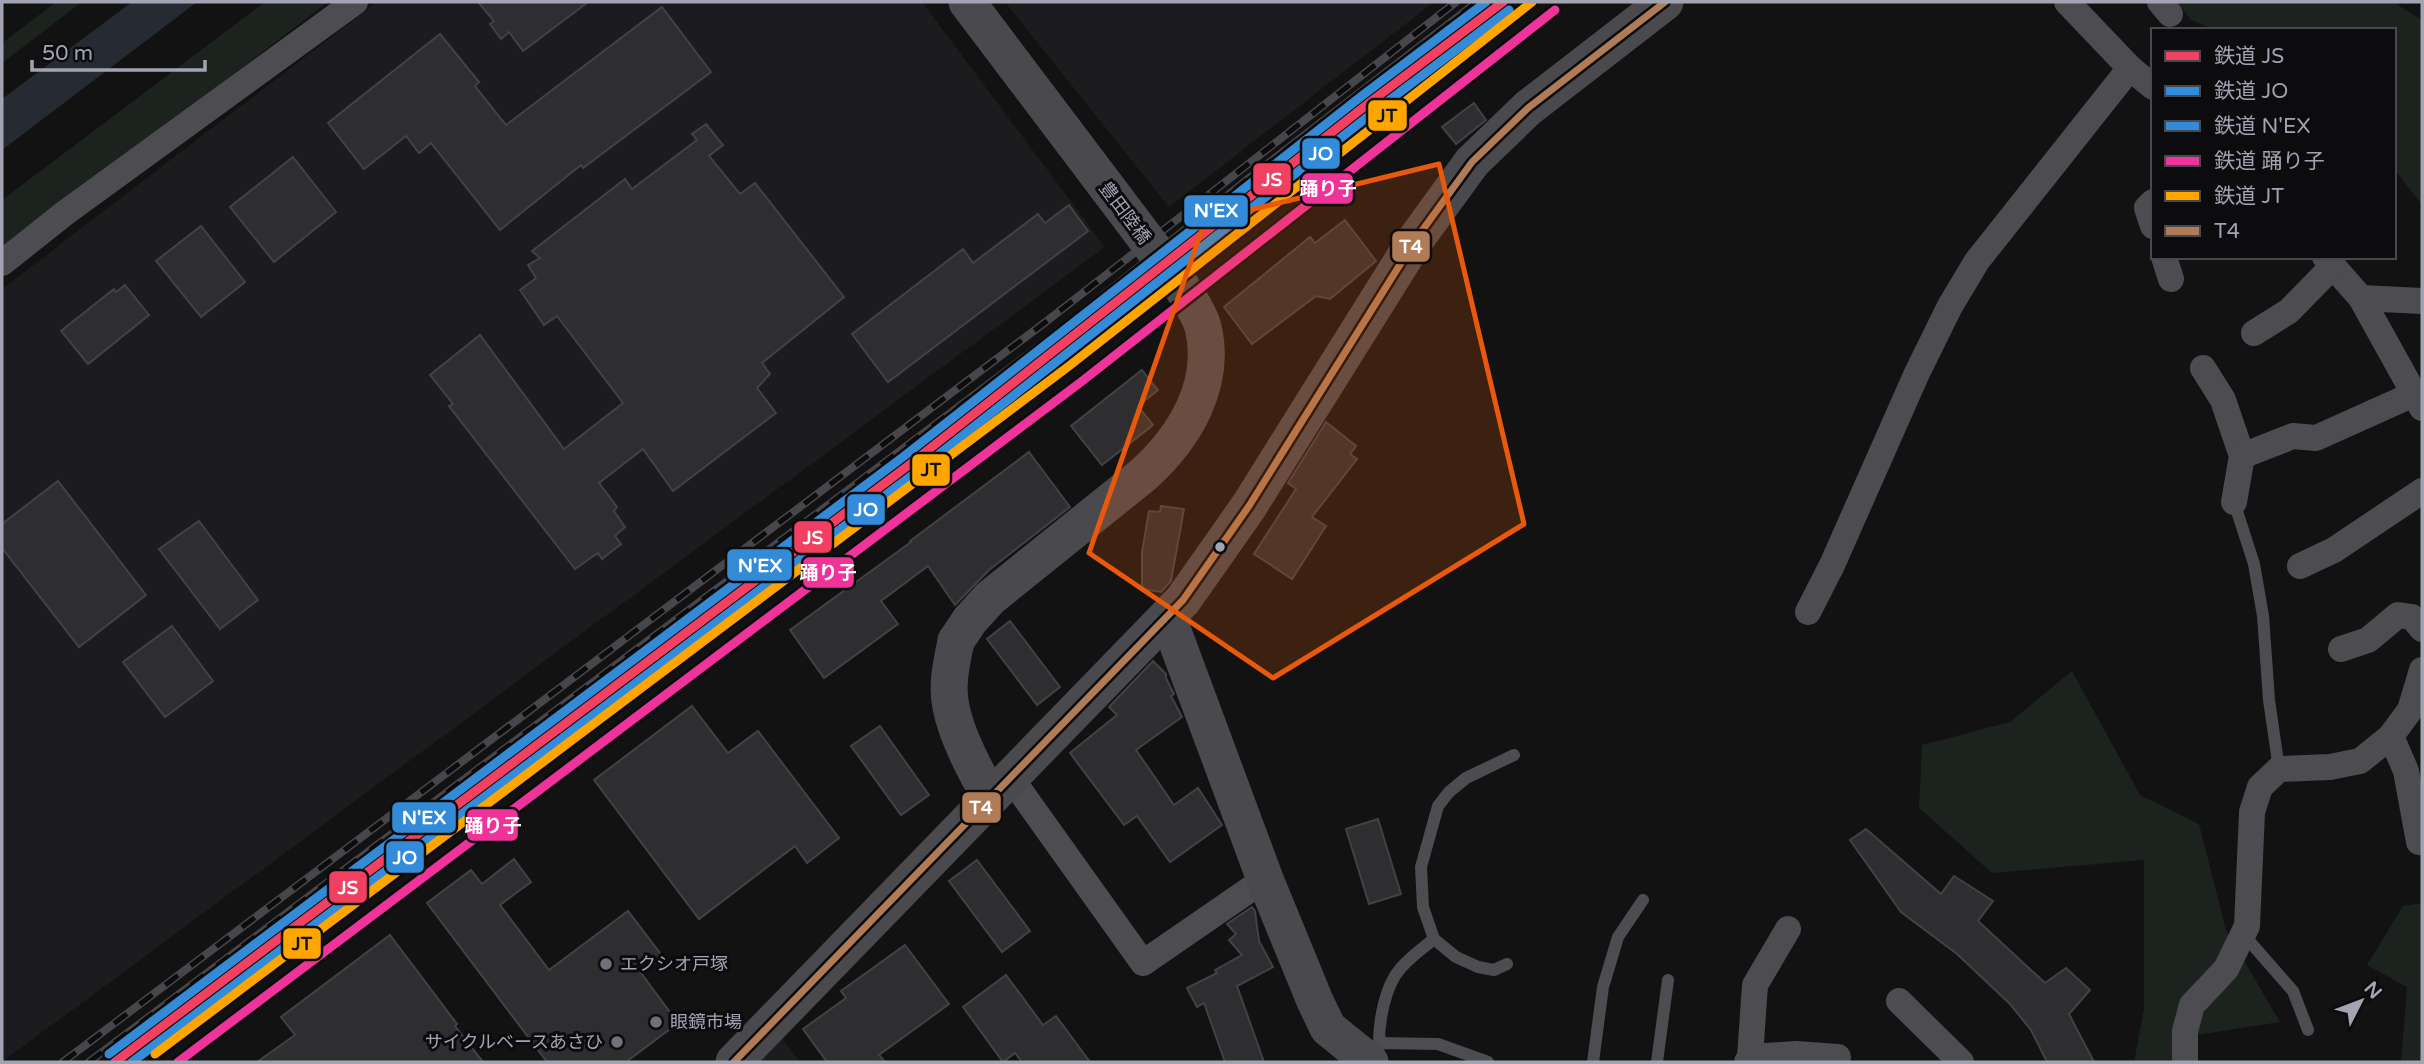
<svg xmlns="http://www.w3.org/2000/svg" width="2424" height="1064" font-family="'Varela Round','Noto Sans JP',sans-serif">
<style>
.built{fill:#1c1c1e}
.green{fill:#1c221e}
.water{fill:#262a33}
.building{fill:#2e2e30;stroke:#424146;stroke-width:2}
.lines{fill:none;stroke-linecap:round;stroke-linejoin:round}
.lane{stroke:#4c4c51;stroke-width:12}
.street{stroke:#4c4c51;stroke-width:26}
.secondary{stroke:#4a4a4e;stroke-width:37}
.rail-casing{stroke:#47474b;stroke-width:8}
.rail{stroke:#0c0c0e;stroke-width:5;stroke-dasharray:16;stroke-linecap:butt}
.secondary-bridge{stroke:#4a4a4e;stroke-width:37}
.bus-1-casing{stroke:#0c0c0e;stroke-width:12}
.bus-1{stroke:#b07c57;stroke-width:7}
.rail-1-casing{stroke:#0c0c0e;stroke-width:14}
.rail-2-casing{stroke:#0c0c0e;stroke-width:14}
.rail-3-casing{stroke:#0c0c0e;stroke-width:14}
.rail-4-casing{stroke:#0c0c0e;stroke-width:14}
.rail-5-casing{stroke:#0c0c0e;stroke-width:14}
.rail-1{stroke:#f24062;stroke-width:9}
.rail-2{stroke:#338cd9;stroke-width:9}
.rail-3{stroke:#338bd7;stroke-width:9}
.rail-4{stroke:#ef339a;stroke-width:9}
.rail-5{stroke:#ffa500;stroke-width:9}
.marked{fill:#e8590c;fill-opacity:0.2;stroke:#e8590c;stroke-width:5;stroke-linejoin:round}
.bus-dot{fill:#a3a4b3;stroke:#0c0c0e;stroke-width:2.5}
.poi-dot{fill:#70717b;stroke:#0c0c0e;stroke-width:2.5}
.labels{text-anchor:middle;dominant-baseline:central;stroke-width:6;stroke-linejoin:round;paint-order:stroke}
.street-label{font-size:18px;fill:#a3a4b3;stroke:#0c0c0e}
.poi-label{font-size:18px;fill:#a3a4b3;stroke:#0c0c0e;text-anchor:start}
.line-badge{stroke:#0c0c0e;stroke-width:2.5}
.badge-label{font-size:19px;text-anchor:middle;font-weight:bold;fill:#fff}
.pale-badge-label{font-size:19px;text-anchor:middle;font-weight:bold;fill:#111}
</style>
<rect width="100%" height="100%" fill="#121212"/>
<g class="built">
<polygon points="377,2 922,2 1105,247 2,1062 2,289"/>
<polygon points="1005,2 1434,2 1169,207"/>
<polygon points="776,1031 800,1062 746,1062"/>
</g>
<g class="green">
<polygon points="56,2 82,2 2,63 2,43"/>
<polygon points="265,2 328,2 2,251 2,200"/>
<polygon points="2177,2 2393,2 2422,20 2422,202 2419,201 2394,169 2394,30 2215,30 2191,20"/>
<polygon points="2072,671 2140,795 2199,824 2226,930 2280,1022 2197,1035 2192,1062 2134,1062 2144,1009 2144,860 1992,873 1919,808 1922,745 2010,722"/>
<polygon points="2422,903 2422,1062 2401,1062 2407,987 2367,965 2403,906"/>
</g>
<polygon class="water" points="132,2 197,2 2,150 2,99"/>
<g class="building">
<polygon points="478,2 588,2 523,51 509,32 501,39 490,24 494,21"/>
<polygon points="662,7 711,72 583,168 581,165 500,230 431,143 419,153 406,136 364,169 328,123 440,34 479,82 475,86 506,125"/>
<polygon points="1474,103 1486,120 1456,144 1442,127"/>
<polygon points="706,124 723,145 709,156 740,194 755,183 844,297 762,363 770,374 757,388 776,413 673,491 643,449 599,483 617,507 614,511 625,527 615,536 621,544 602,559 598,553 575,569 449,406 453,404 430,375 480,335 564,449 623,403 557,316 544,325 520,290 536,278 528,265 540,258 532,251 625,179 632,189 697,140 692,134"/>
<polygon points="293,157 336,212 274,262 230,207"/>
<polygon points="1069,205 1088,231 888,382 852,334 963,249 973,263 1038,214 1045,223"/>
<polygon points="1345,220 1376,261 1330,299 1316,296 1252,344 1224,307 1310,237 1315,243"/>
<polygon points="201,226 245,282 201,317 156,261"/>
<polygon points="125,285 149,315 88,364 61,331 114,289 116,292"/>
<polygon points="1142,370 1158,390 1138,406 1153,425 1102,465 1071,426"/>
<polygon points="1326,422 1356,446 1350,454 1357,459 1312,517 1326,526 1292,579 1254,554 1296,489 1288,483"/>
<polygon points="1029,452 1070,507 989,570 955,605 928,566 881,601 898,624 824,678 790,630 911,542 910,541"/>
<polygon points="58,481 146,595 79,647 2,548 2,524"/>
<polygon points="1161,506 1184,509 1171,581 1161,592 1142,589 1142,552 1149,511 1160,512"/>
<polygon points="199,521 258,600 220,629 159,549"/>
<polygon points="1010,621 1060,687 1037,705 987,639"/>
<polygon points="172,626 213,681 165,717 123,662"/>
<polygon points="1153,661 1166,674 1166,678 1174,694 1171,696 1182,717 1136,750 1174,805 1198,788 1222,825 1170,862 1137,816 1124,825 1070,753 1117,715 1109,707"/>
<polygon points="692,706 728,753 758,731 839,838 807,863 795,846 699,919 594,780"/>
<polygon points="880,726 929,795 901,815 851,746"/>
<polygon points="1378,819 1401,894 1369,904 1346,829"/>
<polygon points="1866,829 1941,894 1954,876 1993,901 1978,921 2045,983 2066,968 2090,990 2069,1014 2094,1062 2047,1062 2031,1030 2010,1004 1957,954 1901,912 1850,840"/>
<polygon points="514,859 531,882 500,905 549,970 628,911 663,957 641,973 678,1023 626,1062 547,1062 427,903 471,870 482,884"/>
<polygon points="977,860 1030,931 1002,952 949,881"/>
<polygon points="1252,907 1255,911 1259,941 1273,967 1237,986 1264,1062 1225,1062 1204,1003 1197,1007 1187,988 1217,973 1215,970 1242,955 1229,940 1236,934 1227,924"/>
<polygon points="390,935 457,1024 455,1026 483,1062 257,1062 295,1035 281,1017"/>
<polygon points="905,945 949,1004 879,1055 885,1062 827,1062 803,1029 846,998 841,991"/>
<polygon points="1006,975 1043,1025 1056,1016 1090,1062 1022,1062 1015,1053 1003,1062 963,1007"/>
</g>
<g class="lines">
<g class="lane">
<polyline points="2234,502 2254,564 2263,616 2269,700 2279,769"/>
<polyline points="2243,934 2293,991 2308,1030"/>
<polyline points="1507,964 1494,970 1478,967 1456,957 1434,939 1423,907 1421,867 1438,806 1449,792 1466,778 1514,755"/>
<path d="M1379,1043C1379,1021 1385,986 1400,969C1409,958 1423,948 1434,939"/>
<polyline points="1375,1059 1379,1043 1438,1044 1488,1062"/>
<polyline points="1593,1062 1603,987 1618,937 1643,900"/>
<polyline points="1657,1062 1668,980"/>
</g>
<g class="street">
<polyline points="2067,2 2130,68 2153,87"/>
<polyline points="2160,2 2170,14"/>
<polyline points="2153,202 2147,208 2153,226"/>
<polyline points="2164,257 2171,279"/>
<polyline points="2325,257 2361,298 2422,408"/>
<polyline points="2,263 65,213 355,2"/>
<polyline points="2361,298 2422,301"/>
<polyline points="2254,333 2289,311 2333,266"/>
<polyline points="2203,368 2223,400 2242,456 2234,502"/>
<polyline points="2242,456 2293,436 2316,438 2414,394"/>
<polyline points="2300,566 2334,550 2422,491"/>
<polyline points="1808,612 1832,565 1917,373 1950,306 1977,261 2130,68"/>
<polyline points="2341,649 2368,640 2398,615 2412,617 2422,629"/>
<polyline points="2391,736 2406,771 2419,842"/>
<polyline points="1011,778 1143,963 1265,879"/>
<polyline points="1899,1001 1961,1062"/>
<polyline points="1750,1057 1796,1054 1838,1057"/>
<polyline points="1747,1062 1750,1057 1755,985 1788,929"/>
<polyline points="2185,1062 2185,1031 2192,1005 2226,969 2247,926 2252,812 2260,787 2279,769 2330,767 2360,761 2391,736 2410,710 2422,670"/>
</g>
<g class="secondary">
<polyline points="1168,618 1265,879 1315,1001 1328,1028 1370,1062"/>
<path d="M956,641C952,661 946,685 951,707C956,734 976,774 991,797"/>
<polyline points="734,1062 1183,600 1249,506 1416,239 1472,162 1528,108 1665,2"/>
</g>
<defs>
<g id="rail">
<polyline points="63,1062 1043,324 1456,2"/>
<polyline points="89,1062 1059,331 1249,178 1477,2"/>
</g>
</defs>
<use href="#rail" class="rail-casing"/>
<use href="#rail" class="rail"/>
<path class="secondary-bridge" d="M956,641L970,620L990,598L1143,475C1184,438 1217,385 1203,327C1199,312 1188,298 1180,284L967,2"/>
<defs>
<polyline id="bus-1" points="734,1062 1183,600 1249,506 1416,239 1472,162 1528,108 1665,2"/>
</defs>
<use href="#bus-1" class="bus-1-casing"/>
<use href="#bus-1" class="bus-1"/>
<defs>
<polyline id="rail-1" points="115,1062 909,465 1369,103 1503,2"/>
<polyline id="rail-2" points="132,1062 915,473 1375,111 1509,10"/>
<polyline id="rail-3" points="109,1054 903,457 1363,95 1486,2"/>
<polyline id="rail-4" points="178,1062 1081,382 1555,10"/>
<polyline id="rail-5" points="155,1054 1069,366 1532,2"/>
</defs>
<use href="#rail-1" class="rail-1-casing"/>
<use href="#rail-2" class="rail-2-casing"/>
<use href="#rail-3" class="rail-3-casing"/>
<use href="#rail-4" class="rail-4-casing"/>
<use href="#rail-5" class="rail-5-casing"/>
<use href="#rail-1" class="rail-1"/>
<use href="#rail-2" class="rail-2"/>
<use href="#rail-3" class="rail-3"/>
<use href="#rail-4" class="rail-4"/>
<use href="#rail-5" class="rail-5"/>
</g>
<path class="marked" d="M1439,164L1524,524L1273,678L1089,553L1205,221Z"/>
<circle class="bus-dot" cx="1220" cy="547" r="6"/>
<g class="poi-dot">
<circle cx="606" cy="964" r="7"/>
<circle cx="656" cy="1022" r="7"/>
<circle cx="617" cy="1042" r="7"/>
</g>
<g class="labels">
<g class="street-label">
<text transform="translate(1125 213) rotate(53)">豊田陸橋</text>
</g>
<g class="poi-label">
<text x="620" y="964">エクシオ戸塚</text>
<text x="670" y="1022">眼鏡市場</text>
<text x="603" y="1042" text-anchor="end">サイクルベースあさひ</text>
</g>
</g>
<g class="line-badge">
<rect x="1367" y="99" width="41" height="33" rx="7" fill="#ffa500"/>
<rect x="1301" y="137" width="40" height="33" rx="7" fill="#338cd9"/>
<rect x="1252" y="162" width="40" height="34" rx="7" fill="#f24062"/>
<rect x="1301" y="172" width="53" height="33" rx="7" fill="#ef339a"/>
<rect x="1183" y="194" width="66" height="34" rx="7" fill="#338bd7"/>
<rect x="1391" y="230" width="40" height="33" rx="7" fill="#b07c57"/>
<rect x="911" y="453" width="40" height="34" rx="7" fill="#ffa500"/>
<rect x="846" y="493" width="40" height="33" rx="7" fill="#338cd9"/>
<rect x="793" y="520" width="40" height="34" rx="7" fill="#f24062"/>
<rect x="726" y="548" width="67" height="34" rx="7" fill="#338bd7"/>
<rect x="802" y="556" width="53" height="33" rx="7" fill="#ef339a"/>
<rect x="961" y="791" width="41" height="33" rx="7" fill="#b07c57"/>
<rect x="391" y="801" width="66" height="33" rx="7" fill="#338bd7"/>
<rect x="466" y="808" width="53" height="34" rx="7" fill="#ef339a"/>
<rect x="385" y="840" width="40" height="34" rx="7" fill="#338cd9"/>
<rect x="328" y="870" width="40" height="34" rx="7" fill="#f24062"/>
<rect x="282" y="927" width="40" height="33" rx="7" fill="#ffa500"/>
</g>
<g class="badge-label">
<text x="1321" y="160">JO</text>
<text x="1272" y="186">JS</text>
<text x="1328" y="195">踊り子</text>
<text x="1216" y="217">N'EX</text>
<text x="1411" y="253">T4</text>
<text x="866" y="516">JO</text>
<text x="813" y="544">JS</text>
<text x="760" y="572">N'EX</text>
<text x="828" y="579">踊り子</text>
<text x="981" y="814">T4</text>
<text x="424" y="824">N'EX</text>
<text x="493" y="832">踊り子</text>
<text x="405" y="864">JO</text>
<text x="348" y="894">JS</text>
</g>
<g class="pale-badge-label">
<text x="1387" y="122">JT</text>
<text x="931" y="476">JT</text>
<text x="302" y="950">JT</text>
</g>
<rect width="2424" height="1064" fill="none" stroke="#a3a4b3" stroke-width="7"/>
<rect x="2151" y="28" width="245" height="231" fill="#0c0c0e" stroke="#484950" stroke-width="2"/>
<rect x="2165" y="51" width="35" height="10" fill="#f24062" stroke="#484950" stroke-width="2"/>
<text x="2214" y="63" font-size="21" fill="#a3a4b3">鉄道 JS</text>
<rect x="2165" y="86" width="35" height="10" fill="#338cd9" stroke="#484950" stroke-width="2"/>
<text x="2214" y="98" font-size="21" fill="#a3a4b3">鉄道 JO</text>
<rect x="2165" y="121" width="35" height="10" fill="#338bd7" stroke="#484950" stroke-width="2"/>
<text x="2214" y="133" font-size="21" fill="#a3a4b3">鉄道 N'EX</text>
<rect x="2165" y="156" width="35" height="10" fill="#ef339a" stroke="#484950" stroke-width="2"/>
<text x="2214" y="168" font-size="21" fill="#a3a4b3">鉄道 踊り子</text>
<rect x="2165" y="191" width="35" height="10" fill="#ffa500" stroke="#484950" stroke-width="2"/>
<text x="2214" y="203" font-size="21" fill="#a3a4b3">鉄道 JT</text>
<rect x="2165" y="226" width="35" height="10" fill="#b07c57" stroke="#484950" stroke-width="2"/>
<text x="2214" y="238" font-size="21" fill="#a3a4b3">T4</text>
<g transform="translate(2361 1001) rotate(48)" stroke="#0c0c0e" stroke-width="5" paint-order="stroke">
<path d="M0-5L12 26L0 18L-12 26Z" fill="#a3a4b3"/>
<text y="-10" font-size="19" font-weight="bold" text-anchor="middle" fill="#a3a4b3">N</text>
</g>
<path d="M32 60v10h173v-10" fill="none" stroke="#a3a4b3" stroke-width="3.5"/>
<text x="42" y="60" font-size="21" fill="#a3a4b3" stroke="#0c0c0e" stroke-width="5" paint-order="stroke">50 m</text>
</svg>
